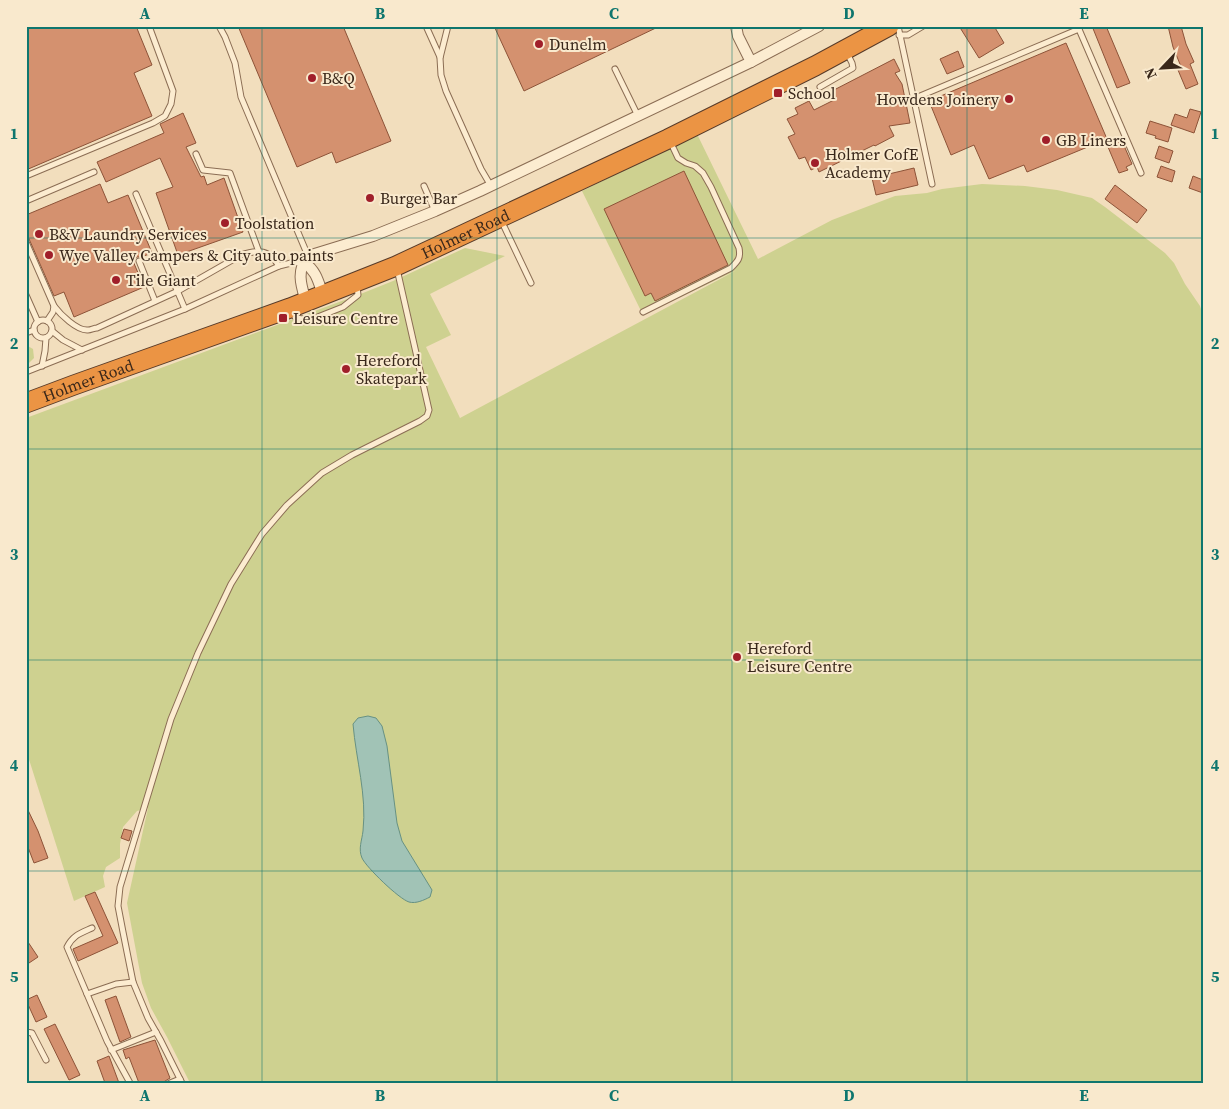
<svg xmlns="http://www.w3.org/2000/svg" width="1229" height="1109" font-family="'Source Serif 4',serif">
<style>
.green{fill:#ced190}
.water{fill:#a1c3b6;stroke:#679183}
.building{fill:#d4916f;stroke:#8d5338}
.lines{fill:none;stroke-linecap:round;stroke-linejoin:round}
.lane-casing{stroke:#8b6d54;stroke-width:7}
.street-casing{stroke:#8b6d54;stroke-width:12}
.highway-casing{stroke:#583b29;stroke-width:21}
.lane{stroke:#fcecd0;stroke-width:5}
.street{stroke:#fcecd0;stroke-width:10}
.highway{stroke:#eb9444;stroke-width:19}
.grid{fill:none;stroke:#0f766e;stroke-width:1;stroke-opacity:0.55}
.poi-dot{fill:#a01f2a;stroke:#f9e9cd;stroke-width:2}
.labels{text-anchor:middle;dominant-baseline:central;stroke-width:4;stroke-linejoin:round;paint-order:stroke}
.poi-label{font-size:16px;fill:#39271a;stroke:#f9e9cd;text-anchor:start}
.street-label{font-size:16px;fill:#39271a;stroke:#f9e9cd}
.neatline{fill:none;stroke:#0f766e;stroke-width:2}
.grid-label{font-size:16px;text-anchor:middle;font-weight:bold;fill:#0f766e}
</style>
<rect width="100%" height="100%" fill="#f2debd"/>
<g class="green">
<polygon points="697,134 758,259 832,220 895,196 927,193 942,189 982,184 1025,186 1057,190 1092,198 1105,207 1165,253 1174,263 1185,284 1200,306 1203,315 1203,1083 190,1083 167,1037 151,1008 142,983 127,903 148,808 137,811 123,827 120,844 120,858 106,867 103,876 105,887 74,901 26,750 26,418 358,295 393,281 465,248 505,256 430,294 451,335 426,347 460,418 737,270 643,315 582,191"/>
<polygon points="26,345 33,349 34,358 26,366"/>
</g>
<path class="water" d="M368,716L376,718L382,726L387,746L397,823L402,841L432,890L430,897C424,900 416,904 409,902C399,899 366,867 362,858C358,849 362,840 363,831C367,795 356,760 353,724L358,718Z"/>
<g class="building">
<polygon points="26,26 136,26 152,65 134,73 152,116 26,170"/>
<polygon points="238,26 343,26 391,141 336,163 332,152 297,167"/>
<polygon points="494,26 660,26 524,91"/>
<polygon points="959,26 994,26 1004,43 979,58"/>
<polygon points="1092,26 1106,26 1130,83 1117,88"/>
<polygon points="1168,26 1181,26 1186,44 1194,62 1190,64 1198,84 1186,89 1178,70 1182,69 1173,47"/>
<polygon points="1066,43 1107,139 1027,172 1024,165 989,179 974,145 951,155 929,101"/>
<polygon points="958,51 964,67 947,74 940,59"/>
<polygon points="894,59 900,71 895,73 902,84 910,123 889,126 894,136 875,146 874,145 819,172 817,167 811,170 805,157 799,159 788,137 795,134 787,119 798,114 795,108 809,101 814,110 836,99 832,91"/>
<polygon points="1190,109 1201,112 1194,133 1171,125 1175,114 1187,118"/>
<polygon points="183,113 196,143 186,147 201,177 204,176 207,185 224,178 243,232 178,255 156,193 173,187 160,158 106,182 97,162 164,133 160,124"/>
<polygon points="1150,121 1172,128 1168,142 1155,138 1156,136 1146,133"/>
<polygon points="1122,141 1132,164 1126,167 1128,170 1119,173 1108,147"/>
<polygon points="1159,146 1173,151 1169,163 1155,158"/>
<polygon points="1161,166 1175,171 1172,182 1157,177"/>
<polygon points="914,168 918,185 876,195 872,178"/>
<polygon points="684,171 728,265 655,301 651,293 645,296 604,209"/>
<polygon points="1193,176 1203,180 1203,193 1189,188"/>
<polygon points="100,184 108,203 128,195 152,253 141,257 137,257 133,261 144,287 74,317 64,292 54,296 26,232 26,215"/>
<polygon points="1115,185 1147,210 1137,223 1105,199"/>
<polygon points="26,806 38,831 48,858 34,863 26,842"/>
<polygon points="124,829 132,831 129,841 121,838"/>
<polygon points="95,892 118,943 78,961 73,949 103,936 85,896"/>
<polygon points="26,939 38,957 26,965"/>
<polygon points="37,995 47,1017 36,1022 26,1000"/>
<polygon points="116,996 131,1037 120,1042 105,1000"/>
<polygon points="55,1024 80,1075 69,1080 44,1029"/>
<polygon points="155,1040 170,1078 162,1083 139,1083 129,1057 126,1059 123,1050"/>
<polygon points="109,1056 119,1083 105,1083 97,1061"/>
</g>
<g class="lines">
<defs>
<g id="lane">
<polyline points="219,26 225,37 235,63 241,97 308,256"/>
<polyline points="426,26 440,57"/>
<polyline points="448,26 440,58 441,75 446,91 481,169 491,186"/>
<polyline points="898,26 932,184"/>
<polyline points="1078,27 1141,173"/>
<polyline points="899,35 908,35 923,26"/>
<polyline points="615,69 638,116"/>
<polyline points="820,87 853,68 852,63 847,53"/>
<polyline points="913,99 1079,29"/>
<polyline points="196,154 203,170 230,173 259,252"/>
<polyline points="26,176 153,123 165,116 171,104 173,91 149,26"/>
<polyline points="424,186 435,211"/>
<polyline points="136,194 185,309"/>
<polyline points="26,201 94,172"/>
<polyline points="501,220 531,283"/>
<polyline points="26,242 54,306 53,312 47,321"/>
<polyline points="139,261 155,301"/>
<polyline points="26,295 38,322"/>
<path d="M54,306C60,314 77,331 88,330C91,330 94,328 97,328L178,291L241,255C259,249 269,250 279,266"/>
<polyline points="291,311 296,318 310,320 343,307 358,295 357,286"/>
<path d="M643,312L731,268C738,261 741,258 739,248L711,187L703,173L695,166L686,163L678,158L670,141"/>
<circle cx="43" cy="329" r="9"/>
<polyline points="52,331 63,340 82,350"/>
<polyline points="26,333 34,330"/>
<polyline points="42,366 45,351 46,338"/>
<polyline points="26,372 185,309 279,266 291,263 303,262"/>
<path d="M92,928C81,933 73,935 67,947L107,1041L130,1083"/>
<polyline points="87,994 116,984 133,982"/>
<polyline points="26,1032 32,1033 46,1060"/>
<polyline points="111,1050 156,1032"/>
<polyline points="170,1083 180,1079"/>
<polyline points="182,1083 161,1041 148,1018 133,982 123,932 118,906 120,887 171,719 198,653 231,584 262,534 287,505 322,473 352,455 420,421 427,416 429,410 397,269"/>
</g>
<g id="street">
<polyline points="736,26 738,36 751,62"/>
<path d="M304,262C317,272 318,281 323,295"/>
<path d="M306,302C301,285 296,271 308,256L373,236L435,211L480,191L751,62L819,26"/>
</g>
<g id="highway">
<path id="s1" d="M26,403L74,385L290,308L396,266L668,139L815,66L889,26"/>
</g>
</defs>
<use href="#lane" class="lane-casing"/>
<use href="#street" class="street-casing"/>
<use href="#highway" class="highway-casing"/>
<use href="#lane" class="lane"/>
<use href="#street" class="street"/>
<use href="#highway" class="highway"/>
</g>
<path class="grid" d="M262,26V1083M497,26V1083M732,26V1083M967,26V1083M26,238H1203M26,449H1203M26,660H1203M26,871H1203"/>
<g class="poi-dot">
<circle cx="539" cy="44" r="5"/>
<circle cx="312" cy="78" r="5"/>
<rect x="773" y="88" width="10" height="10" rx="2.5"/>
<circle cx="1009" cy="99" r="5"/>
<circle cx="1046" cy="140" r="5"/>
<circle cx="815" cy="163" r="5"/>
<circle cx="370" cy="198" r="5"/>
<circle cx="225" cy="223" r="5"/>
<circle cx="39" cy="234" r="5"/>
<circle cx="49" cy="255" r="5"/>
<circle cx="116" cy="280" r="5"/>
<rect x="278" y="313" width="10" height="10" rx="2.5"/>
<circle cx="346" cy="369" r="5"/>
<circle cx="737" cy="657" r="5"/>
</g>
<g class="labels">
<g class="poi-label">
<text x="549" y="44">Dunelm</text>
<text x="322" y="78">B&amp;Q</text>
<text x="788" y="93">School</text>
<text x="999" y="99" text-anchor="end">Howdens Joinery</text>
<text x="1056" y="140">GB Liners</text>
<text x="825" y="154">Holmer CofE<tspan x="825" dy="18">Academy</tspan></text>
<text x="380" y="198">Burger Bar</text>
<text x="235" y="223">Toolstation</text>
<text x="49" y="234">B&amp;V Laundry Services</text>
<text x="59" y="255">Wye Valley Campers &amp; City auto paints</text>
<text x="126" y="280">Tile Giant</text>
<text x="293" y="318">Leisure Centre</text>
<text x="356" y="360">Hereford<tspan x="356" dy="18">Skatepark</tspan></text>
<text x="747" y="648">Hereford<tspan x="747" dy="18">Leisure Centre</tspan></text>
</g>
<g class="street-label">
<text stroke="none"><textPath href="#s1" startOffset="471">Holmer Road</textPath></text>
<text stroke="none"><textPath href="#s1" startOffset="66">Holmer Road</textPath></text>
</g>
</g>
<rect width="1229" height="1109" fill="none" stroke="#f9e9cd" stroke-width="55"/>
<g transform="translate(1162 68) rotate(245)" stroke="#f9e9cd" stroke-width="4" paint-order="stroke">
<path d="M0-4L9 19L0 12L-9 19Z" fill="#39271a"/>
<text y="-8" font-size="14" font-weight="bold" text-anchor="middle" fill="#39271a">N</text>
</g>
<rect x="28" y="28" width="1174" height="1054" class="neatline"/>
<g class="grid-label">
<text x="145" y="19">A</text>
<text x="380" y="19">B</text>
<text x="614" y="19">C</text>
<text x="849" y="19">D</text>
<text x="1084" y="19">E</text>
<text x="14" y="139">1</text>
<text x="1215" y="139">1</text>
<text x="14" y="349">2</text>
<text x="1215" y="349">2</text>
<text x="14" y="560">3</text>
<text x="1215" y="560">3</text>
<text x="14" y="771">4</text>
<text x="1215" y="771">4</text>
<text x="14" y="982">5</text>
<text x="1215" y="982">5</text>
<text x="145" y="1101">A</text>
<text x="380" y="1101">B</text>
<text x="614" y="1101">C</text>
<text x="849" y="1101">D</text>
<text x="1084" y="1101">E</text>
</g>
</svg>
